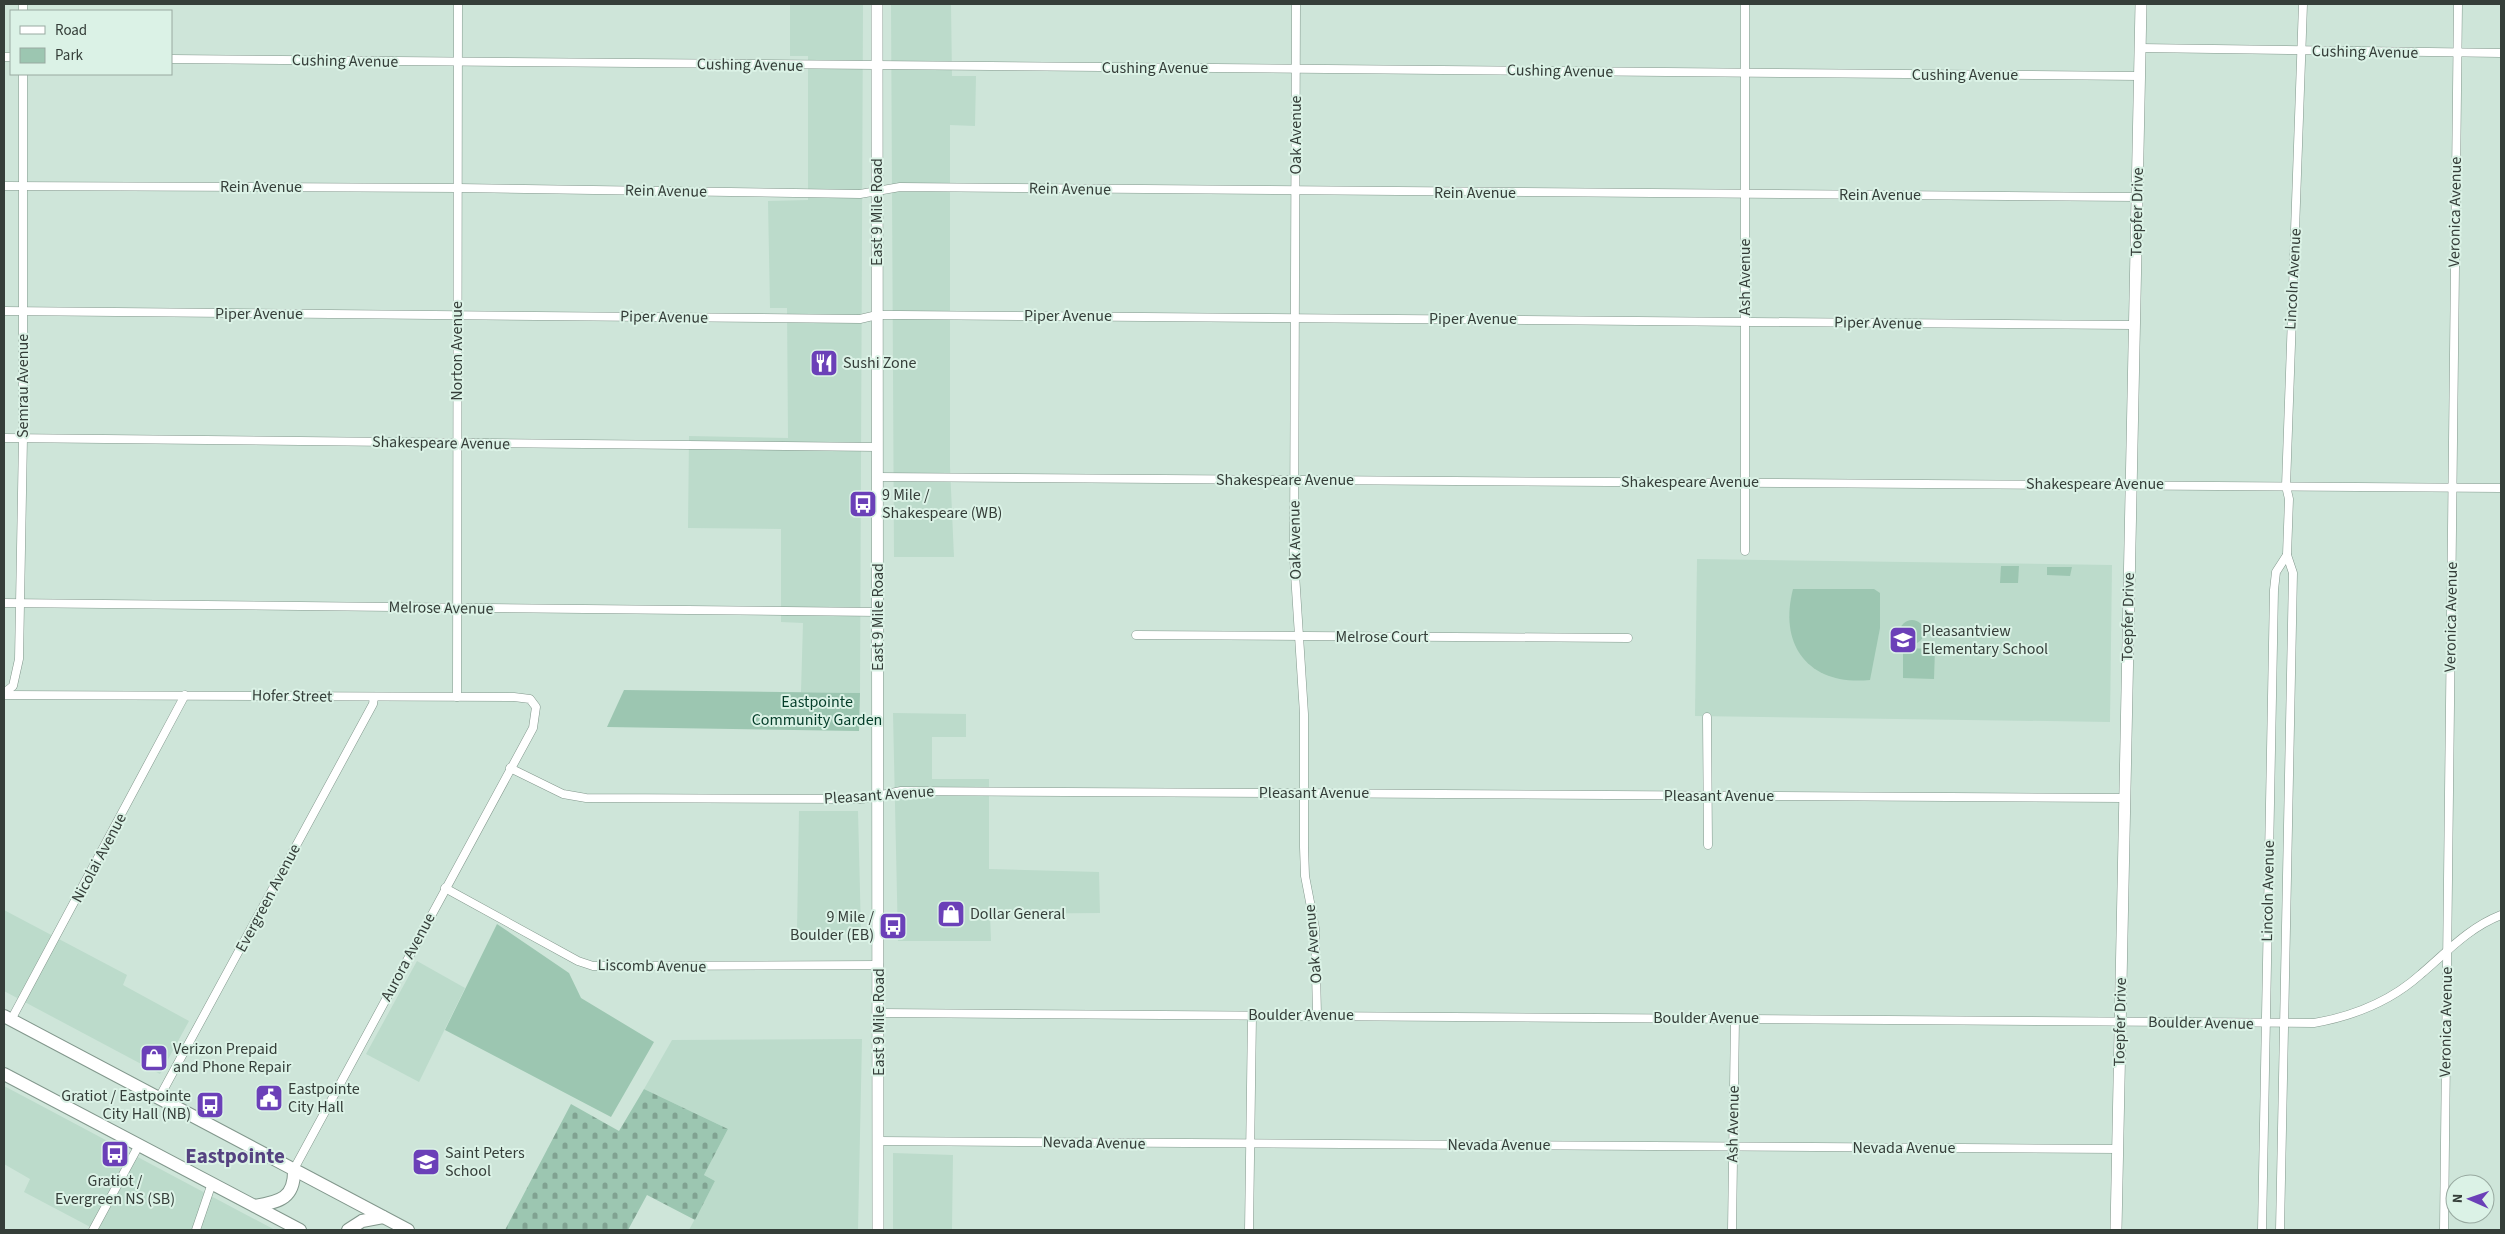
<svg xmlns="http://www.w3.org/2000/svg" width="2505" height="1234" font-family="'Source Sans 3',sans-serif">
<style>
.built{fill:#bcdbcb}
.green{fill:#9cc6b1}
.cemetery{fill:url(#cemetery-stones)}
.lines{fill:none;stroke-linecap:round;stroke-linejoin:round}
.street-casing{stroke:#82978c;stroke-width:9}
.secondary-casing{stroke:#82978c;stroke-width:12}
.primary-casing{stroke:#82978c;stroke-width:14}
.street{stroke:#fff;stroke-width:8}
.secondary{stroke:#fff;stroke-width:11}
.primary{stroke:#fff;stroke-width:12}
.labels{text-anchor:middle;dominant-baseline:central;stroke-width:4;stroke-linejoin:round;paint-order:stroke}
.street-label{font-size:16px;fill:#353e39;stroke:#dbf2e6}
.poi-label{font-size:16px;fill:#353e39;stroke:#dbf2e6;text-anchor:start}
.park-label{font-size:16px;fill:#043d29;stroke:#dbf2e6}
.district-label{font-size:21px;font-weight:bold;fill:#554381;stroke:#dbf2e6}
</style>
<defs>
<pattern id="cemetery-stones" width="16" height="16" patternUnits="userSpaceOnUse" patternTransform="scale(1.25)"><rect width="16" height="16" fill="#9cc6b1"/><path d="M2 7V4a2 2 0 0 1 4 0v3zM10 15v-3a2 2 0 0 1 4 0v3z" fill="#80a291"/></pattern>
</defs>
<rect width="100%" height="100%" fill="#cee5d9"/>
<g class="built">
<polygon points="790,4 863,4 860,693 801,692 803,623 781,622 781,529 688,528 689,436 788,438 787,308 770,308 768,201 808,200 808,56 790,56"/>
<polygon points="891,4 951,4 952,76 976,76 975,126 950,125 950,467 954,557 894,557"/>
<polygon points="1697,559 2112,565 2110,722 1695,716"/>
<polygon points="893,713 966,714 966,737 932,737 932,779 989,779 989,869 1099,872 1100,913 990,914 991,941 898,941"/>
<polygon points="799,811 858,811 861,932 797,932"/>
<polygon points="4,910 127,975 123,985 189,1021 160,1074 4,991"/>
<polygon points="417,961 465,988 419,1082 366,1054"/>
<polygon points="862,1039 858,1230 689,1230 715,1181 704,1175 728,1129 644,1089 672,1040"/>
<polygon points="4,1086 38,1104 275,1230 96,1230 24,1192 30,1179 4,1164"/>
<polygon points="893,1153 953,1155 952,1229 978,1230 893,1230"/>
</g>
<g class="green">
<polygon points="2001,566 2019,566 2018,583 2000,583"/>
<polygon points="2047,567 2072,567 2070,576 2047,575"/>
<path d="M1793,589H1874L1880,593V628L1870,680C1810,686 1778,647 1793,589Z"/>
<circle cx="1912" cy="632" r="12"/>
<polygon points="1903,648 1935,649 1934,679 1903,678"/>
<polygon points="624,690 860,693 859,731 607,727"/>
<polygon points="497,924 569,973 581,998 654,1042 611,1117 445,1030"/>
</g>
<polygon class="cemetery" points="644,1089 728,1129 704,1175 715,1181 695,1220 647,1195 628,1230 505,1230 571,1104 619,1131"/>
<g class="lines">
<defs>
<g id="street">
<polyline points="23,4 23,11"/>
<polyline points="1296,4 1294,558 1304,714 1304,847 1305,876 1315,928 1317,1015"/>
<polyline points="2140,48 2501,53"/>
<polyline points="4,57 11,57"/>
<polyline points="171,59 2139,76"/>
<polyline points="4,186 458,188 860,194 900,187 2137,197"/>
<polyline points="4,311 860,319 877,315 900,315 2133,325"/>
<polyline points="4,438 877,447"/>
<polyline points="878,477 2501,488"/>
<polyline points="1745,551 1745,4"/>
<polyline points="4,603 878,612"/>
<polyline points="1136,635 1628,638"/>
<polyline points="4,693 13,686 19,659 23,438 23,74"/>
<polyline points="4,695 514,697 530,699 536,707 533,728 294,1169"/>
<polyline points="457,697 458,4"/>
<polyline points="1707,717 1708,845"/>
<polyline points="510,768 563,794 586,798 862,799 901,791 2124,798"/>
<polyline points="445,888 578,961 593,966 879,965"/>
<path d="M879,1013L2314,1023C2354,1016 2390,1002 2421,974C2447,952 2468,928 2501,915"/>
<polyline points="11,1020 185,695"/>
<polyline points="159,1098 373,704 374,697"/>
<polyline points="879,1141 2118,1149"/>
<polyline points="93,1230 139,1145"/>
<polyline points="196,1230 212,1183"/>
<polyline points="1249,1230 1252,1015"/>
<polyline points="1732,1230 1735,1018"/>
<polyline points="2262,1230 2274,590 2276,572 2287,555"/>
<polyline points="2280,1230 2293,573 2287,555 2289,499 2286,486 2303,4"/>
<polyline points="2444,1230 2458,4"/>
</g>
<g id="secondary">
<polyline points="877,4 878,1230"/>
<polyline points="2116,1230 2141,4"/>
</g>
<g id="primary">
<polyline points="4,1016 408,1230"/>
<polyline points="4,1074 300,1230"/>
<path d="M255,1206C280,1202 295,1198 294,1169"/>
<polyline points="348,1230 362,1221 383,1217"/>
</g>
</defs>
<use href="#street" class="street-casing"/>
<use href="#secondary" class="secondary-casing"/>
<use href="#primary" class="primary-casing"/>
<use href="#street" class="street"/>
<use href="#secondary" class="secondary"/>
<use href="#primary" class="primary"/>
</g>
<defs>
<symbol id="restaurant-square" viewBox="-11 -11 22 22"><rect x="-9" y="-9" width="18" height="18" rx="4" fill="#6b40b8" stroke="#dbf2e6"/><path d="M-5-6h1v4h1v-4h1v4h1v-4h1v5L-1.5 .5V6h-2V.5L-5-1ZM5-6V6H3V1.5H1.5Q1.5-4 5-6Z" fill="#fff"/></symbol>
<symbol id="bus-square" viewBox="-11 -11 22 22"><rect x="-9" y="-9" width="18" height="18" rx="4" fill="#6b40b8" stroke="#dbf2e6"/><path d="M-5-6H5V4H4V6H2V4H-2V6H-4V4H-5ZM-3.5-4V0h7V-4ZM-3.5 1.2v1.5H-2V1.2ZM2 1.2v1.5H3.5V1.2Z" fill="#fff"/></symbol>
<symbol id="school-square" viewBox="-11 -11 22 22"><rect x="-9" y="-9" width="18" height="18" rx="4" fill="#6b40b8" stroke="#dbf2e6"/><path d="M0-5L7-2L0 1L-7-2ZM-4 1L0 2.5L4 1V4Q0 6-4 4Z" fill="#fff"/></symbol>
<symbol id="shop-square" viewBox="-11 -11 22 22"><rect x="-9" y="-9" width="18" height="18" rx="4" fill="#6b40b8" stroke="#dbf2e6"/><path d="M-5-2.5h2.3a2.7 3.5 0 0 1 5.4 0H5L5.5 6h-11ZM-1.5-2.5h3a1.5 2.3 0 0 0-3 0Z" fill="#fff"/></symbol>
<symbol id="civic-square" viewBox="-11 -11 22 22"><rect x="-9" y="-9" width="18" height="18" rx="4" fill="#6b40b8" stroke="#dbf2e6"/><path d="M-.6-6.5H3V-4.5H.6V-3L4-1V1h2V6H-6V1h2V-1L-.6-3ZM-1.2 2.5V6h2.4V2.5Z" fill="#fff"/></symbol>
</defs>
<g fill-rule="evenodd">
<use href="#restaurant-square" x="808" y="347" width="32" height="32"/>
<use href="#bus-square" x="847" y="488" width="32" height="32"/>
<use href="#school-square" x="1887" y="624" width="32" height="32"/>
<use href="#shop-square" x="935" y="898" width="32" height="32"/>
<use href="#bus-square" x="877" y="910" width="32" height="32"/>
<use href="#shop-square" x="138" y="1042" width="32" height="32"/>
<use href="#civic-square" x="253" y="1082" width="32" height="32"/>
<use href="#bus-square" x="194" y="1089" width="32" height="32"/>
<use href="#bus-square" x="99" y="1138" width="32" height="32"/>
<use href="#school-square" x="410" y="1146" width="32" height="32"/>
</g>
<g class="labels">
<g class="street-label">
<text transform="translate(2365 52) rotate(1)">Cushing Avenue</text>
<text transform="translate(345 61) rotate(1)">Cushing Avenue</text>
<text transform="translate(750 65) rotate(1)">Cushing Avenue</text>
<text x="1155" y="68">Cushing Avenue</text>
<text transform="translate(1560 71) rotate(1)">Cushing Avenue</text>
<text x="1965" y="75">Cushing Avenue</text>
<text transform="translate(1296 135) rotate(-90)">Oak Avenue</text>
<text x="261" y="187">Rein Avenue</text>
<text transform="translate(1070 189) rotate(1)">Rein Avenue</text>
<text transform="translate(666 191) rotate(1)">Rein Avenue</text>
<text x="1475" y="193">Rein Avenue</text>
<text x="1880" y="195">Rein Avenue</text>
<text transform="translate(877 212) rotate(-90)">East 9 Mile Road</text>
<text transform="translate(2137 212) rotate(-89)">Toepfer Drive</text>
<text transform="translate(2455 212) rotate(-89)">Veronica Avenue</text>
<text transform="translate(1745 277) rotate(-90)">Ash Avenue</text>
<text transform="translate(2293 279) rotate(-87)">Lincoln Avenue</text>
<text x="259" y="314">Piper Avenue</text>
<text x="1068" y="316">Piper Avenue</text>
<text transform="translate(664 317) rotate(1)">Piper Avenue</text>
<text x="1473" y="319">Piper Avenue</text>
<text transform="translate(1878 323) rotate(1)">Piper Avenue</text>
<text transform="translate(457 351) rotate(-90)">Norton Avenue</text>
<text transform="translate(23 386) rotate(-90)">Semrau Avenue</text>
<text transform="translate(441 443) rotate(1)">Shakespeare Avenue</text>
<text x="1285" y="480">Shakespeare Avenue</text>
<text x="1690" y="482">Shakespeare Avenue</text>
<text x="2095" y="484">Shakespeare Avenue</text>
<text transform="translate(1295 540) rotate(-91)">Oak Avenue</text>
<text transform="translate(441 608) rotate(1)">Melrose Avenue</text>
<text transform="translate(878 617) rotate(-90)">East 9 Mile Road</text>
<text transform="translate(2128 617) rotate(-89)">Toepfer Drive</text>
<text transform="translate(2451 617) rotate(-89)">Veronica Avenue</text>
<text x="1382" y="637">Melrose Court</text>
<text transform="translate(292 696) rotate(1)">Hofer Street</text>
<text x="1314" y="793">Pleasant Avenue</text>
<text transform="translate(879 795) rotate(-4)">Pleasant Avenue</text>
<text x="1719" y="796">Pleasant Avenue</text>
<text transform="translate(99 858) rotate(-62)">Nicolai Avenue</text>
<text transform="translate(2268 891) rotate(-89)">Lincoln Avenue</text>
<text transform="translate(268 898) rotate(-62)">Evergreen Avenue</text>
<text transform="translate(1313 944) rotate(-95)">Oak Avenue</text>
<text transform="translate(408 957) rotate(-62)">Aurora Avenue</text>
<text transform="translate(652 966) rotate(1)">Liscomb Avenue</text>
<text x="1301" y="1015">Boulder Avenue</text>
<text x="1706" y="1018">Boulder Avenue</text>
<text transform="translate(879 1022) rotate(-90)">East 9 Mile Road</text>
<text transform="translate(2120 1022) rotate(-89)">Toepfer Drive</text>
<text transform="translate(2446 1022) rotate(-89)">Veronica Avenue</text>
<text transform="translate(2201 1023) rotate(1)">Boulder Avenue</text>
<text transform="translate(1733 1124) rotate(-89)">Ash Avenue</text>
<text transform="translate(1094 1143) rotate(1)">Nevada Avenue</text>
<text x="1499" y="1145">Nevada Avenue</text>
<text x="1904" y="1148">Nevada Avenue</text>
</g>
<g class="poi-label">
<text x="843" y="363">Sushi Zone</text>
<text x="882" y="495">9 Mile /<tspan x="882" dy="18">Shakespeare (WB)</tspan></text>
<text x="1922" y="631">Pleasantview<tspan x="1922" dy="18">Elementary School</tspan></text>
<text x="970" y="914">Dollar General</text>
<text x="874" y="917" text-anchor="end">9 Mile /<tspan x="874" dy="18">Boulder (EB)</tspan></text>
<text x="173" y="1049">Verizon Prepaid<tspan x="173" dy="18">and Phone Repair</tspan></text>
<text x="288" y="1089">Eastpointe<tspan x="288" dy="18">City Hall</tspan></text>
<text x="191" y="1096" text-anchor="end">Gratiot / Eastpointe<tspan x="191" dy="18">City Hall (NB)</tspan></text>
<text x="445" y="1153">Saint Peters<tspan x="445" dy="18">School</tspan></text>
<text x="115" y="1181" text-anchor="middle">Gratiot /<tspan x="115" dy="18">Evergreen NS (SB)</tspan></text>
</g>
<g class="park-label">
<text x="817" y="702">Eastpointe<tspan x="817" dy="18">Community Garden</tspan></text>
</g>
<g class="district-label">
<text x="235" y="1156">Eastpointe</text>
</g>
</g>
<rect width="2505" height="1234" fill="none" stroke="#353e39" stroke-width="10"/>
<rect x="10" y="10" width="162" height="65" fill="#dbf2e6" stroke="#99aaa1"/>
<rect x="20" y="26" width="25" height="8" fill="#ffffff" stroke="#99aaa1"/>
<text x="55" y="35" font-size="15" fill="#353e39">Road</text>
<rect x="20" y="48" width="25" height="15" fill="#9cc6b1" stroke="#99aaa1"/>
<text x="55" y="60" font-size="15" fill="#353e39">Park</text>
<g transform="translate(2470 1199) rotate(272)"><circle r="24" fill="#dbf2e6" stroke="#99aaa1"/>
<path d="M0-4L9 19L0 12L-9 19Z" fill="#6b40b8"/>
<text y="-8" font-size="14" font-weight="bold" text-anchor="middle" fill="#353e39">N</text>
</g>
</svg>
